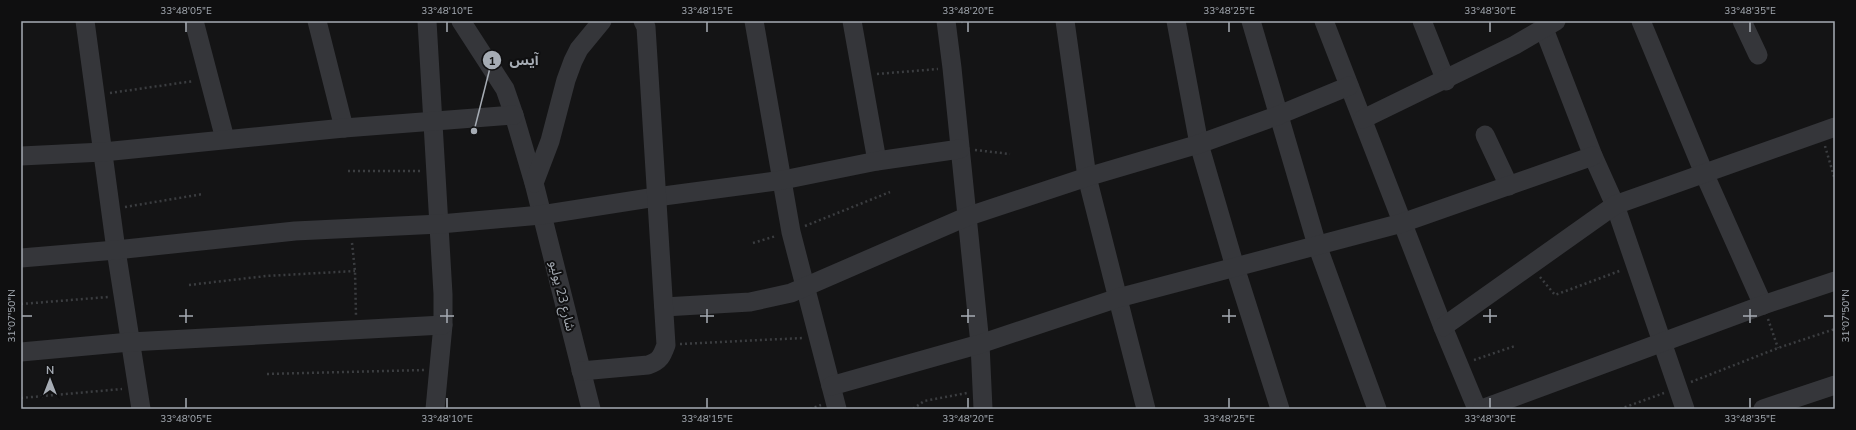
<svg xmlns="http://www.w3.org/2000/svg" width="1856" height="430" font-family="'Nunito Sans','Noto Sans Arabic',sans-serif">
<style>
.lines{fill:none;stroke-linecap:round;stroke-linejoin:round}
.path{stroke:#3b3d40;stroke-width:2.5;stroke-dasharray:2 3;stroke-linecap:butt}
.minor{stroke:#35363a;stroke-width:19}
.ticks{fill:none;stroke:#a6acb4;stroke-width:1.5}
.labels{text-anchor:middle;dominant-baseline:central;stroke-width:4;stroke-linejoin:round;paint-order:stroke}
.street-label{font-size:13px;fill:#a6acb4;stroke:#0f0f10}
.leader{fill:none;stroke:#a6acb4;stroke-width:1.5}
.callout-dot{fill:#a6acb4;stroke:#0f0f10;stroke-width:1.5}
.mark-label{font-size:12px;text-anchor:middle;font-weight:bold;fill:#111}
.callout-label{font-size:14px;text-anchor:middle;font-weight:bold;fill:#a6acb4;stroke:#0f0f10;stroke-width:4;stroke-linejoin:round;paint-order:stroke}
.neatline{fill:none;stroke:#a6acb4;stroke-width:1.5}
.ticks-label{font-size:10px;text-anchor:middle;fill:#a6acb4}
</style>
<rect width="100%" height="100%" fill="#141415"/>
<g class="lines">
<g class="path">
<polyline points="961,22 967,21"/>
<polyline points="877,74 938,69"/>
<polyline points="110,93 194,81"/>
<polyline points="1825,146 1835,180"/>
<polyline points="975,150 1010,154"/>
<polyline points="348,171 421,171"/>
<polyline points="125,207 203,194"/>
<polyline points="805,226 890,192"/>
<polyline points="352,243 355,271 356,316"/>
<polyline points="753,243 776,236"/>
<polyline points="1540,277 1555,295 1622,270"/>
<polyline points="189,285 266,276 355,271"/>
<polyline points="21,304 108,297"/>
<polyline points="1768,319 1778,348"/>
<polyline points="680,344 803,338"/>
<polyline points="1474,360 1515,346"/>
<polyline points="267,374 424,370"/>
<polyline points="1691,382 1778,348 1835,329"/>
<polyline points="21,398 122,389"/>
<polyline points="810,409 821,405"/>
<polyline points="913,409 924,401 967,393"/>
<polyline points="1620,409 1664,393"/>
</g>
<g class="minor">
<polyline points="85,21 116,250 141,409"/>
<polyline points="194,21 225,139"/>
<polyline points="317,21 344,128"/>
<polyline points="427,21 443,294 443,325 435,409"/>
<polyline points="461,21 505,89 514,115 534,183 591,409"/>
<polyline points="754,21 791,232 837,409"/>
<polyline points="852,21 877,161"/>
<polyline points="946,21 952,68 980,344 983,409"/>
<polyline points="1065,21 1087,177 1146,409"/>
<polyline points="1176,21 1199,144 1235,267 1280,409"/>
<polyline points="1251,21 1317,245 1377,409"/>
<polyline points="1324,21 1443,327 1477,409"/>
<polyline points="1422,21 1446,81"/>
<polyline points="1641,21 1704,173 1763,305"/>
<polyline points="1742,21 1758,55"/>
<polyline points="1544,29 1593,156 1615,205 1685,409"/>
<polyline points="1363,119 1515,45 1556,21"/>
<polyline points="1485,135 1509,186"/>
<polyline points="21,156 103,152 344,128 514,115"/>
<polyline points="534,183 550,141 566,80 573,61 579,49 602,21"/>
<polyline points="21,258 116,250 295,231 440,224 541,215 656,197 783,180 877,161 960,149"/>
<polyline points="664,307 750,302 791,293 966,217 1087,177 1199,144 1279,115 1349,86"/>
<polyline points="1443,327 1615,205 1835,127"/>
<polyline points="21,352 130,342 443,325"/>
<path d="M581,371L648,365C660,361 662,356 666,345L646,27L643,21"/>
<polyline points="831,386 980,344 1118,298 1402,223 1593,156"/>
<polyline points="1482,409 1763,305 1835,281"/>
<polyline points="1763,409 1835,385"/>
</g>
</g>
<path class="ticks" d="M186,22V32M447,22V32M707,22V32M968,22V32M1229,22V32M1490,22V32M1750,22V32M186,309V323M447,309V323M707,309V323M968,309V323M1229,309V323M1490,309V323M1750,309V323M22,316H32M179,316H193M440,316H454M700,316H714M961,316H975M1222,316H1236M1483,316H1497M1743,316H1757M1824,316H1834M186,398V408M447,398V408M707,398V408M968,398V408M1229,398V408M1490,398V408M1750,398V408"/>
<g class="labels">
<g class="street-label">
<text transform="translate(562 296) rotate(76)">شارع 23 يوليو</text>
</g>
</g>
<path class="leader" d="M474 131L492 60"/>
<g class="callout-dot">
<circle cx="474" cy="131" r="4"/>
<circle cx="492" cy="60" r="10"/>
</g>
<g class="mark-label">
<text x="492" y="65">1</text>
</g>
<g class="callout-label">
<text x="524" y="65">آيس</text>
</g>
<rect width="1856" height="430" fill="none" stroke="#0f0f10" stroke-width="44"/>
<g transform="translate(50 380)" stroke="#0f0f10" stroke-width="3" paint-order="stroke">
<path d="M0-3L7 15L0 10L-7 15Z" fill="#a6acb4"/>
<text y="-6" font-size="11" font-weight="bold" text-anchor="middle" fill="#a6acb4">N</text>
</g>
<rect x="22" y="22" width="1812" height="386" class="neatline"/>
<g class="ticks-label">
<text x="186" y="14">33°48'05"E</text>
<text x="447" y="14">33°48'10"E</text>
<text x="707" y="14">33°48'15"E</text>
<text x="968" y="14">33°48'20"E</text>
<text x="1229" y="14">33°48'25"E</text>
<text x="1490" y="14">33°48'30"E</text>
<text x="1750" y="14">33°48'35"E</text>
<text transform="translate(11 316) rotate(-90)" y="4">31°07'50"N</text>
<text transform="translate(1845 316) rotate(-90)" y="4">31°07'50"N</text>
<text x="186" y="422">33°48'05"E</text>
<text x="447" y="422">33°48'10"E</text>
<text x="707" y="422">33°48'15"E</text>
<text x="968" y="422">33°48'20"E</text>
<text x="1229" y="422">33°48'25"E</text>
<text x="1490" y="422">33°48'30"E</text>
<text x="1750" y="422">33°48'35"E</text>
</g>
</svg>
